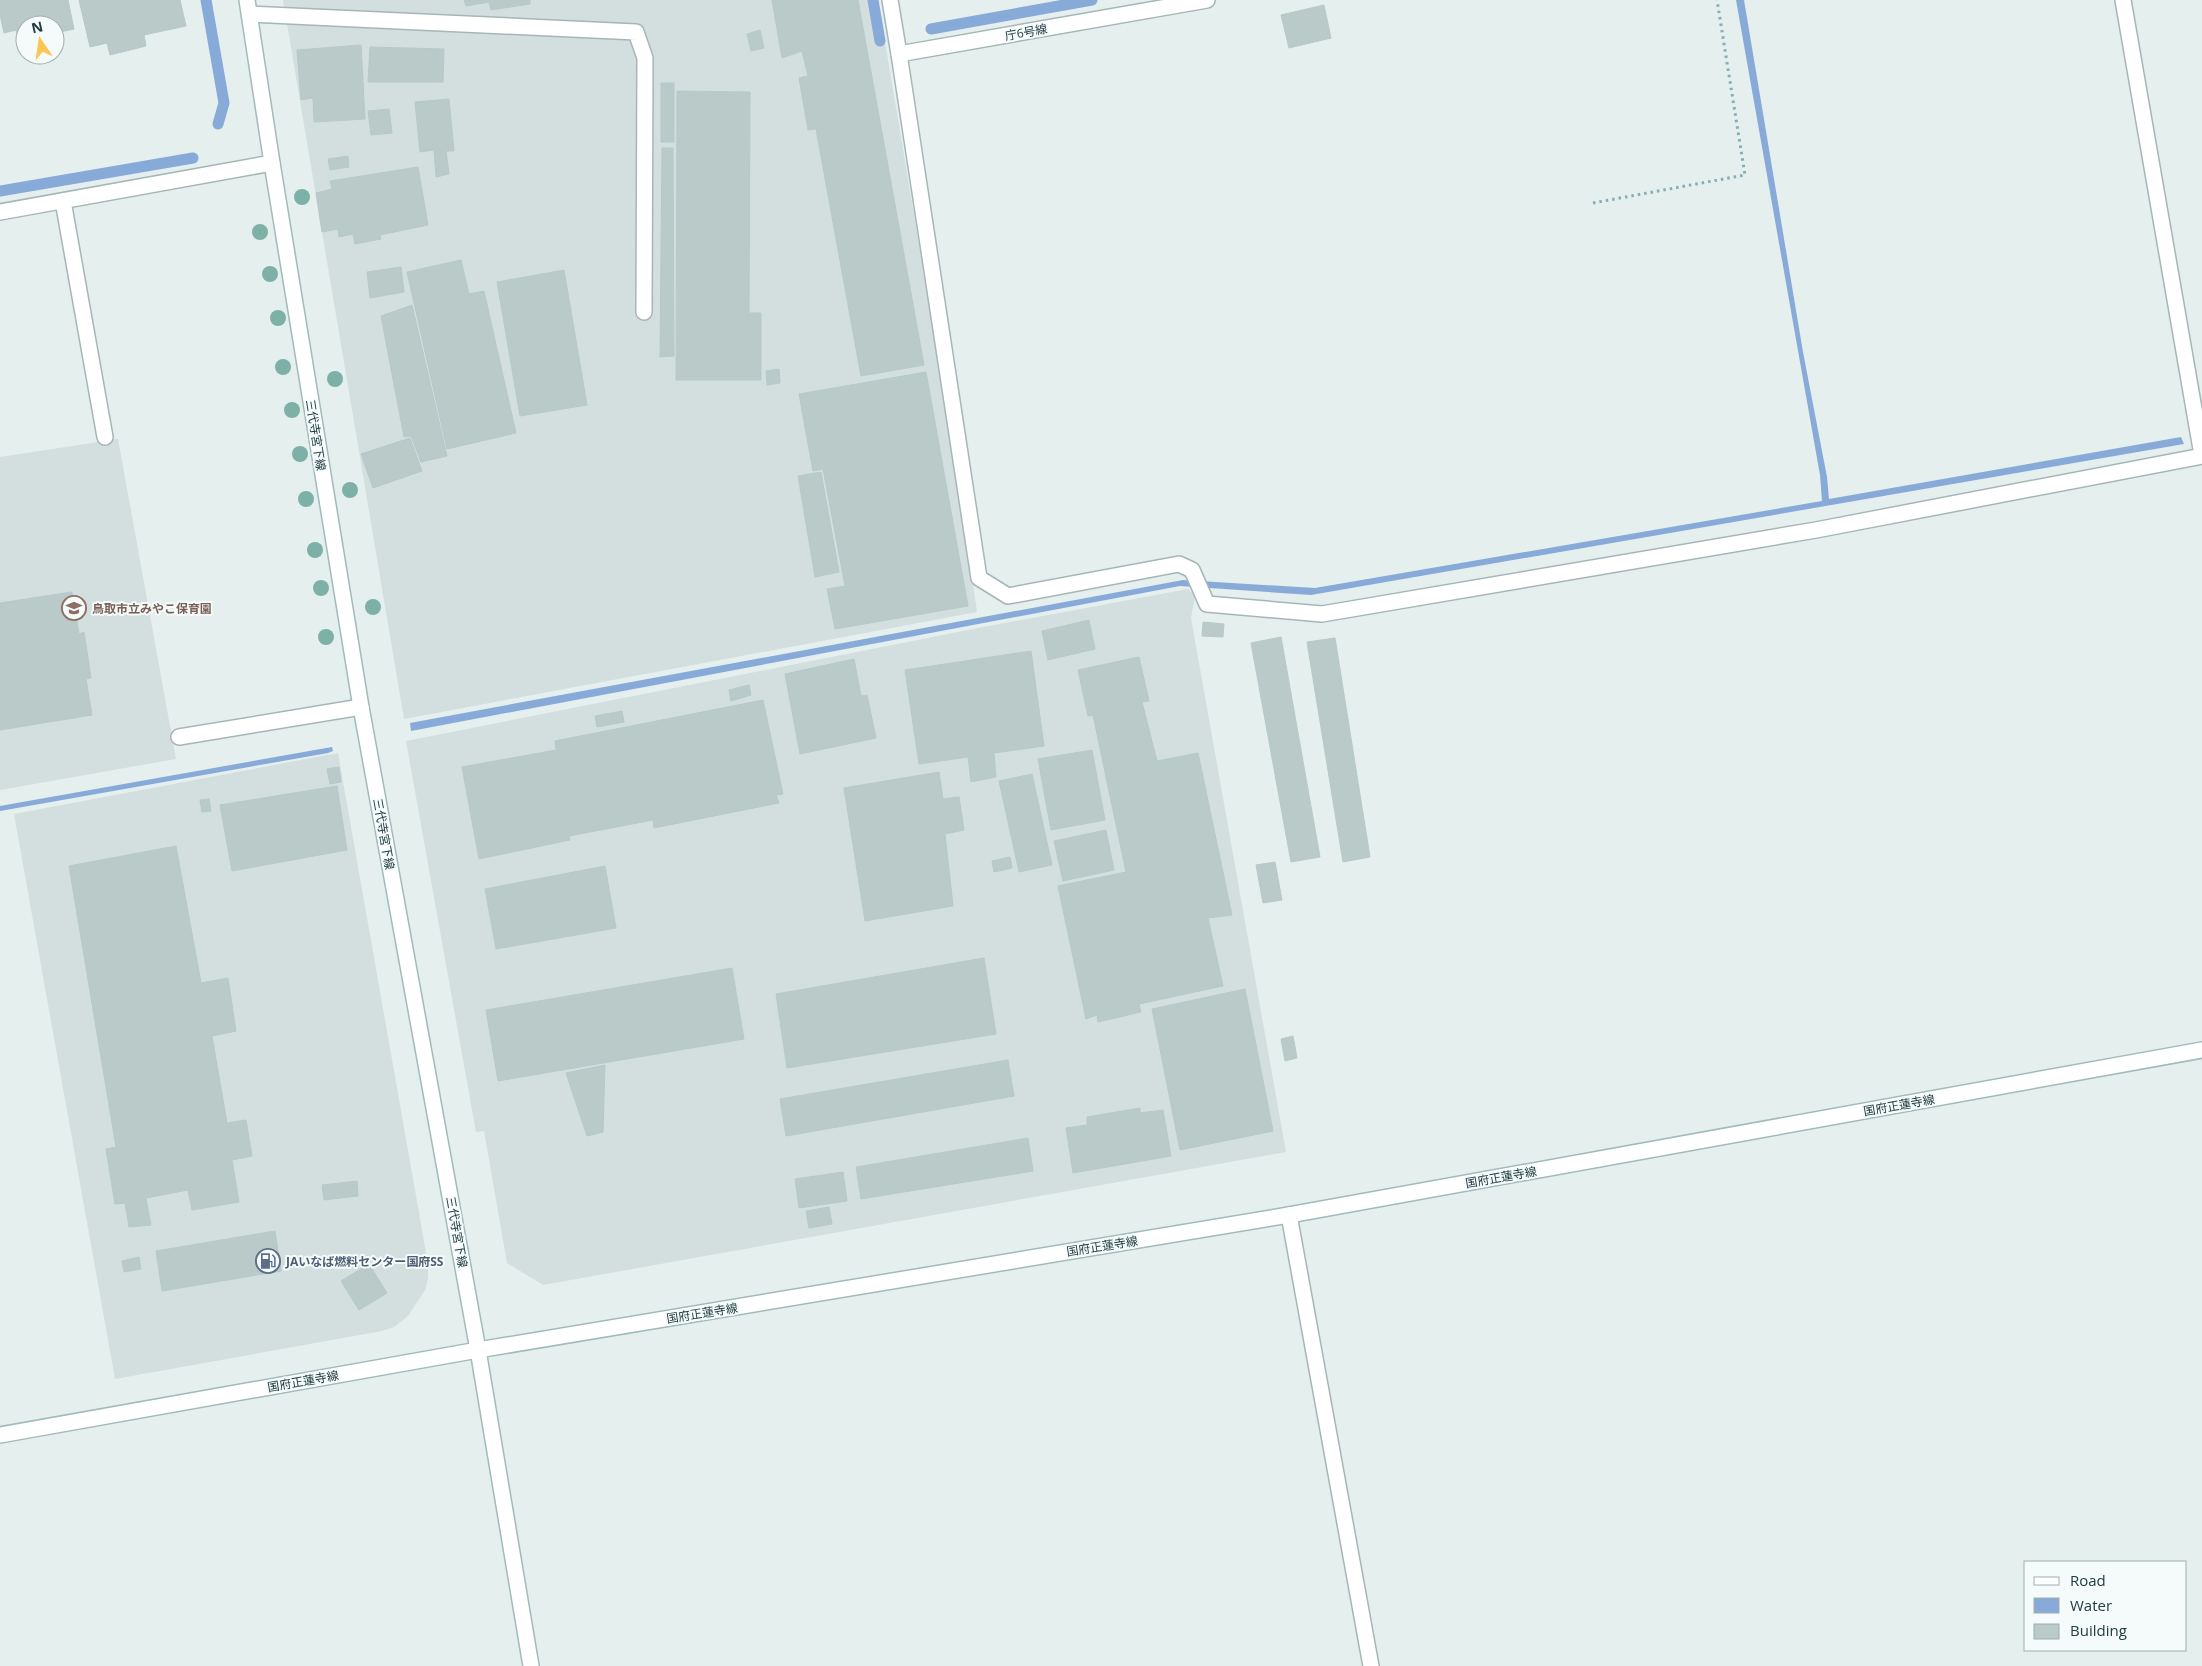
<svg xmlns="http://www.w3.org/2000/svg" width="2202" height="1666" font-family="'Open Sans','Noto Sans JP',sans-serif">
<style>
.built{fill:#d2dfde}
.water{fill:#88aad8}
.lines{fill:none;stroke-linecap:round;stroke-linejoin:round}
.stream{stroke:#88aad8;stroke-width:11}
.building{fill:#b9cac9;stroke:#b6c9c9}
.service-casing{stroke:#a6b6b7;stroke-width:18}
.minor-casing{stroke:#a6b6b7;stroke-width:18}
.secondary-casing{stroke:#a1babb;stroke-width:18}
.path{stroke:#82afb5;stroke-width:3;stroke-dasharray:2.5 4;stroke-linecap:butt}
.service{stroke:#fff;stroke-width:15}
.minor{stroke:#fff;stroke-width:15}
.secondary{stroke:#fff;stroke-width:15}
.tree{fill:#7db0a7}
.labels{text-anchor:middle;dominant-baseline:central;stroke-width:4;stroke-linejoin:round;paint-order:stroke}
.street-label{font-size:12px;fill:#213d42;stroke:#f5fafa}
.education-label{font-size:12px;font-weight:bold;fill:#785e54;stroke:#f5fafa;text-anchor:start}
.service-label{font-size:12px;font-weight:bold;fill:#4e5e75;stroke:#f5fafa;text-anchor:start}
</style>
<rect width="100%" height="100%" fill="#e4efee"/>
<g class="built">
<polygon points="283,0 878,0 959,483 977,612 404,719"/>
<polygon points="118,439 176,759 0,790 0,457"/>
<polygon points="1188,589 1195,596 1191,618 1286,1152 543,1285 507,1263 484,1131 476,1132 406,741 978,628"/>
<polygon points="338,753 428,1264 428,1278 425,1290 408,1316 394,1327 382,1331 115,1379 14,814"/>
</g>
<g class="water">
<polygon points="1736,0 1744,0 1803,352 1827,477 1829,499 2181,437 2184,444 1311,595 1180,586 411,731 410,723 1183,580 1315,588 1822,501 1820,475"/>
<polygon points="332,747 333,751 328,753 0,811 0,806"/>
</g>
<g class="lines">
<g class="stream">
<polyline points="206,0 224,103 218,124"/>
<polyline points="873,0 880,41"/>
<polyline points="931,29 1092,0"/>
<polyline points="0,191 193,158"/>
</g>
</g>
<g class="building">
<polygon points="0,0 68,0 74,29 55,33 55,25 25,25 25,40 19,41 16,30 4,33 0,15"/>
<polygon points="79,0 180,0 186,26 144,35 146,46 110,55 107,43 90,47"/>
<polygon points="464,0 530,0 530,4 491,10 489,2 466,6"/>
<polygon points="772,0 858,0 924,365 861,376 816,129 808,130 799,78 808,76 802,51 782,58"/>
<polygon points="1324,5 1331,38 1289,48 1281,15"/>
<polygon points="760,30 764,48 751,51 747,34"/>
<polygon points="361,45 365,119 314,122 313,98 301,100 297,50"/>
<polygon points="370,47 444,49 443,82 368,82"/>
<rect x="661" y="83" width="13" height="59"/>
<polygon points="677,91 750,92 749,313 761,313 761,380 676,380"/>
<polygon points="449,99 454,151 446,151 449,174 436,177 434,150 420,152 415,102"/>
<polygon points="389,109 392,133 371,135 368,111"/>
<polygon points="662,148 673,148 674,356 660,357"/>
<polygon points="348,156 349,167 330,170 328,159"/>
<polygon points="418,167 428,225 380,235 381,239 355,244 353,234 339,237 338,229 322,232 316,193 332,189 330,181"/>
<polygon points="461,260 469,294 484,291 516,433 447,449 407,272"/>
<polygon points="401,267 404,292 370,298 367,272"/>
<polygon points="564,270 587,405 520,416 497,282"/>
<polygon points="412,305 447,456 421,462 411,436 404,437 381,316"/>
<polygon points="779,369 780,383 767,385 766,371"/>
<polygon points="926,372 968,606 835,629 827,589 845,586 823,469 813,471 799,394"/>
<polygon points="410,438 422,471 373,488 361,454"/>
<polygon points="821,472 839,572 815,577 798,476"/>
<polygon points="72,592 79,634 84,632 91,678 86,679 92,715 0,730 0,603"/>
<polygon points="1089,620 1095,649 1048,660 1042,631"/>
<polygon points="1203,622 1224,624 1223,637 1202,636"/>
<polygon points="1281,637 1320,857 1291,862 1251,643"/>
<polygon points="1335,638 1370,857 1343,862 1307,642"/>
<polygon points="1031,651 1044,746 994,753 996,777 971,782 968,757 919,764 905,670"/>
<polygon points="1139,657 1149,701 1142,702 1157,761 1198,753 1232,915 1208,918 1223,986 1139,1004 1141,1012 1098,1022 1097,1015 1086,1019 1058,886 1126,872 1093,715 1088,716 1078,670"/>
<polygon points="854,659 861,696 867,695 876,738 800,754 785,674"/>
<polygon points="749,685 751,695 731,701 729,690"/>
<polygon points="763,700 783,794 776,795 779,803 654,828 653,820 569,836 570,840 479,859 462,767 556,750 555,741"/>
<polygon points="622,711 624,722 597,727 595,716"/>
<polygon points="1092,750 1105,820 1051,830 1038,759"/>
<polygon points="339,767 341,782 330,784 327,769"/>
<polygon points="939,772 943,799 959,797 964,830 945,834 953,906 865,921 844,788"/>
<polygon points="1032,774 1052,865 1019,872 999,781"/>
<polygon points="337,786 347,850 232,871 220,805"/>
<polygon points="209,799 211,811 202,812 200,800"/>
<polygon points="1106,830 1114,870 1063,881 1054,841"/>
<polygon points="176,846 201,983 228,978 236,1031 212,1036 227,1123 246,1120 252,1156 232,1160 239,1202 192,1210 188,1190 146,1198 151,1225 129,1227 125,1203 115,1204 106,1149 116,1147 69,866"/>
<polygon points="1010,857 1012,868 994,872 992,861"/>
<polygon points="1275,862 1282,900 1263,903 1256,865"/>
<polygon points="605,866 616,928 496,949 485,889"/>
<polygon points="984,958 996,1034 787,1068 776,994"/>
<polygon points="732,968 744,1039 498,1081 486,1010"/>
<polygon points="1245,989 1273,1131 1180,1150 1152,1009"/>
<polygon points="1293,1036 1297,1058 1285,1061 1281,1039"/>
<polygon points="1008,1060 1014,1096 786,1136 780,1099"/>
<polygon points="605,1065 603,1132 587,1136 566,1073"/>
<polygon points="1140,1108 1140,1113 1163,1110 1171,1156 1073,1173 1066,1128 1087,1125 1087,1117"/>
<polygon points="1028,1138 1033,1171 861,1199 856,1167"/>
<polygon points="843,1172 847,1201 799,1208 795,1179"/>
<polygon points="357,1181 358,1196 324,1200 322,1185"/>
<polygon points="829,1207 832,1224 809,1228 806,1211"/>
<polygon points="275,1231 281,1271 162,1291 156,1251"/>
<polygon points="139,1257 141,1269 124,1272 122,1261"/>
<polygon points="369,1264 387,1293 359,1310 341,1281"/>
</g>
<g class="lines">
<defs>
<polyline id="service" points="250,14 636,32 645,58 644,312"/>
<g id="minor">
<polyline points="890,0 899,54 1207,0"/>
<polyline points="2123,0 2202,455"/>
<polyline points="899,54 979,578 1008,596 1179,564 1192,570 1207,604 1322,614 1816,530 2202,456"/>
<polyline points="63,201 105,437"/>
<polyline points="0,212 272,163"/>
<polyline points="179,737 361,707"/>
<polyline points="1289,1215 1371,1666"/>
</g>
<g id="secondary">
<polyline points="247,0 272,163 361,707 478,1350 531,1666"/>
<polyline points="0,1435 478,1350 1289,1215 2202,1050"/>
</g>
</defs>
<use href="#service" class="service-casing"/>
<use href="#minor" class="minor-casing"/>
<use href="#secondary" class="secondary-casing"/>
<polyline class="path" points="1593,203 1745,175 1717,0"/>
<use href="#service" class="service"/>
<use href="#minor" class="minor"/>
<use href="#secondary" class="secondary"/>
</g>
<g class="tree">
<circle cx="302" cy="197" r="8"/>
<circle cx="260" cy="232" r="8"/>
<circle cx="270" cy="274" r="8"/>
<circle cx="278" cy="318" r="8"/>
<circle cx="283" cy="367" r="8"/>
<circle cx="335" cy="379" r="8"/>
<circle cx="292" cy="410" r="8"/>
<circle cx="300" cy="454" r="8"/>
<circle cx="350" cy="490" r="8"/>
<circle cx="306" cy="499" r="8"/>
<circle cx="315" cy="550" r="8"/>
<circle cx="321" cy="588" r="8"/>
<circle cx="373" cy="607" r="8"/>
<circle cx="326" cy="637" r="8"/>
</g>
<defs>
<symbol id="school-ring" viewBox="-11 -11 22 22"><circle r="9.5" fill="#f5fafa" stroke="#8d6e63" stroke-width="1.5"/><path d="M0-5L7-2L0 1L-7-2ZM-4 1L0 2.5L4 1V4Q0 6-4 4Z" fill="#8d6e63"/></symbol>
<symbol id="fuel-ring" viewBox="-11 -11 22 22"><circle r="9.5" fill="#f5fafa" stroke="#5c6f8a" stroke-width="1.5"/><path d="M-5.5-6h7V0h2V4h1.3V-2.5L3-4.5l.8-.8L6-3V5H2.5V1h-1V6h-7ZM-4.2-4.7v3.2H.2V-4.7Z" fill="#5c6f8a"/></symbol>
</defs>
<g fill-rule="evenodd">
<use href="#school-ring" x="60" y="594" width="28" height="28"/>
<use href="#fuel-ring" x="254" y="1247" width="28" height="28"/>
</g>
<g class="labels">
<g class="street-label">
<text transform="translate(1026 32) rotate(-10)">庁6号線</text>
<text transform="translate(316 435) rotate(81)">三代寺宮下線</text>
<text transform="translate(384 834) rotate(80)">三代寺宮下線</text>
<text transform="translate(1899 1105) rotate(-10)">国府正蓮寺線</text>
<text transform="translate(1501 1177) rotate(-10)">国府正蓮寺線</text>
<text transform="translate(457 1232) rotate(80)">三代寺宮下線</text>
<text transform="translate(1102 1246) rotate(-9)">国府正蓮寺線</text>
<text transform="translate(702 1313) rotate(-9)">国府正蓮寺線</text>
<text transform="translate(303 1381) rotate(-10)">国府正蓮寺線</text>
</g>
<g class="education-label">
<text x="92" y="608">鳥取市立みやこ保育園</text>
</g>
<g class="service-label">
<text x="286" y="1261">JAいなば燃料センター国府SS</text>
</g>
</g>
<rect x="2024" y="1561" width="162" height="90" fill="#f5fafa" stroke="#a0aeb0"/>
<rect x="2034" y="1577" width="25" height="8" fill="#ffffff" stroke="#a0aeb0"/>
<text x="2070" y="1586" font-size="15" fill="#213d42">Road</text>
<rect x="2034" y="1598" width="25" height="15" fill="#88aad8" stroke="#a0aeb0"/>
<text x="2070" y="1611" font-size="15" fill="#213d42">Water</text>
<rect x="2034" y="1624" width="25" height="15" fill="#b9cac9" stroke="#a0aeb0"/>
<text x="2070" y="1636" font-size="15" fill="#213d42">Building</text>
<g transform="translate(40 40) rotate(347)"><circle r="24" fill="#f5fafa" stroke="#a0aeb0"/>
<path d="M0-4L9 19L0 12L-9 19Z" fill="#fdc554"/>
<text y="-8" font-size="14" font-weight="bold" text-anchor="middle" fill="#213d42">N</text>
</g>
</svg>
